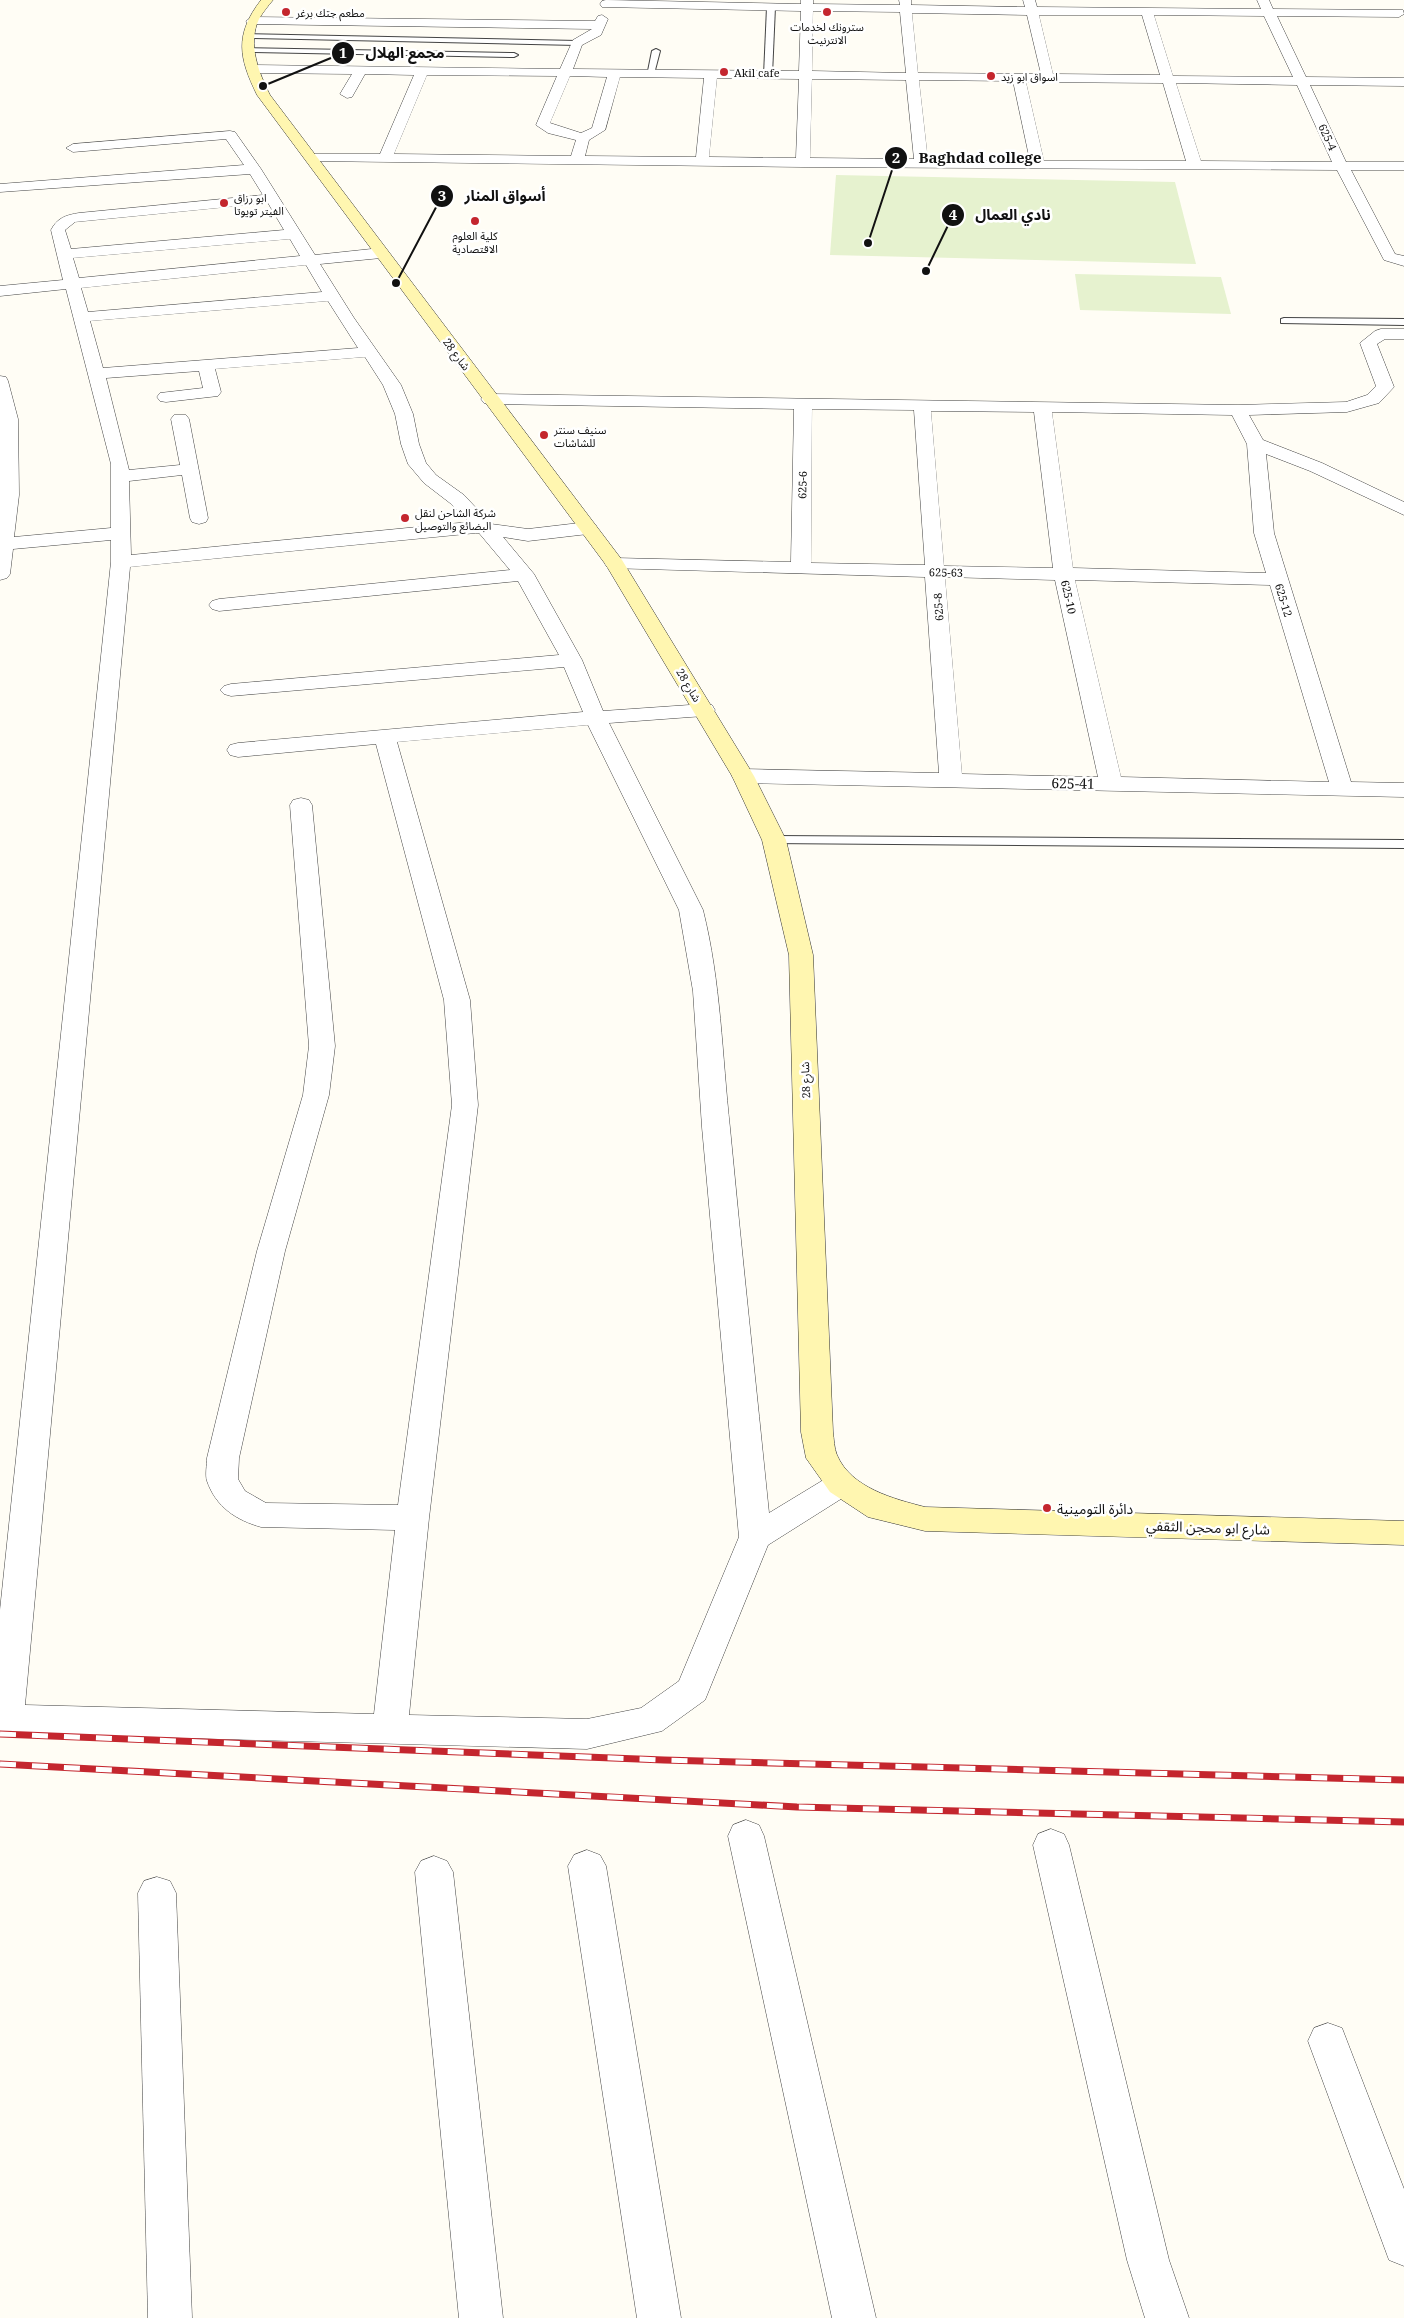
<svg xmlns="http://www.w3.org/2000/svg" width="1404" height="2318" font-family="'Noto Serif','Noto Sans Arabic',serif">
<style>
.pitch{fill:#e6f2cf}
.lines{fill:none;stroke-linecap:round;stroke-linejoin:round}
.lane-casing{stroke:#444;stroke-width:2}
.street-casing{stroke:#444;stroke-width:1}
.secondary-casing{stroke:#333;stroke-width:1}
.lane{fill:#fff;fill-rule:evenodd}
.street{fill:#fff;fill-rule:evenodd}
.secondary{fill:#fff6b0;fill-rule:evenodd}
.rail-casing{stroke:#c4262e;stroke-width:7}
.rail{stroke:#fff;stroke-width:5;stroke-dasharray:16;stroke-linecap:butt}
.poi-dot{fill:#c4262e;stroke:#fff;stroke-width:2}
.labels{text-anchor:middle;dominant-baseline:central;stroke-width:5;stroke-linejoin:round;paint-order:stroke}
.far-poi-label{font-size:11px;fill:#111;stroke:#fff;text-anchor:start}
.far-street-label{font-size:11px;fill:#111;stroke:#fff}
.street-label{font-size:14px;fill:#111;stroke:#fff}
.poi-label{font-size:14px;fill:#111;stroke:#fff;text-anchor:start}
.leader{fill:none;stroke:#111;stroke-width:2}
.callout-dot{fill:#111;stroke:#fff;stroke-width:2}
.mark-label{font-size:15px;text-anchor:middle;font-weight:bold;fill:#fff}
.callout-label{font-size:15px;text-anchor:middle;font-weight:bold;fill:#111;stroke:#fff;stroke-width:5;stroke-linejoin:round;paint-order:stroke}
</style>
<rect width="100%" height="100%" fill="#fffdf5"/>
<g class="pitch">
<polygon points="836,175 1175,182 1196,264 830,255"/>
<polygon points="1075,274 1221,277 1231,314 1080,310"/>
</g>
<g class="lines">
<defs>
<g id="lane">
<polygon points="771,5 775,7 772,75 768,77 764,75 767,7"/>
<polygon points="246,34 577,41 581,43 577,45 249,38 246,38"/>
<polygon points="245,48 514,53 518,55 514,57 248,52 244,50"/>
<polygon points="656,49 660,51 654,74 647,76 652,51"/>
<polygon points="1284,318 1404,319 1404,325 1281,323 1281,319"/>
<polygon points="774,836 1404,840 1404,848 769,843 767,840"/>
</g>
<g id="street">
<path d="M606,0L801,4V0H813V4L900,5L899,0H911V5L1025,7L1023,0H1035L1037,7L1261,9L1257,0H1269L1273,9L1403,10L1404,14L1399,17L1277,16L1306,77L1404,78V86L1310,85L1346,162H1404V170H1351L1395,254L1404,256V266L1384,260L1337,170L803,167L311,161L306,160L304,157L306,154H380L414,75L365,74L352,97L347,98L340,94L352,74L252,73L246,69L252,65L560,69L573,40L592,29L248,24L246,21L252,17L595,21L598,16L602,15L608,19L601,35L582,45L573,69L799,71L801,11L602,7L600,4L602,1ZM813,11L900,12L906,73L812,71ZM912,13L1027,15L1041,74L918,73ZM1039,15H1142L1160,75L1053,74ZM1154,15L1264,16L1293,77L1173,76ZM427,75L557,76L536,125L548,133L576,140L571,156L394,154ZM570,76L607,77L592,128L581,133L550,123ZM620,77L704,78L696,157L585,156L589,140L605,130ZM717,78L799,79L796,158L709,157ZM812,79L906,80L914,159L810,158ZM919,80L1013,81L1030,161L928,160ZM1026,82L1163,83L1186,161H1044ZM1176,83L1297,85L1332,162L1201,161Z"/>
<path d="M230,131L235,132L261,169L315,255L381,248L386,250L389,253L386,256L381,258L320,264L354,318L401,385L413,414L419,444L426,463L436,475L464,495L491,524L528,529L588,522L595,524L597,528L595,532L588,534L528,541L503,537L534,574L582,660L603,711L704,704L712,705L715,710L712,715L704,716L609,723L703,910C721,982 722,1055 730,1128C742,1256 756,1384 769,1513L830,1476L841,1472L852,1476L857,1484L852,1492L768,1545L705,1700L662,1731L587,1749L0,1733V1610L111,562V540L13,549L10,574L7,578L0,580V376L6,377L8,381L18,419L19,495L14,537L111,528V464L66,289L0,296V286L63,280L51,230C57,218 66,215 79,213L263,195L250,174L0,192V184L244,165L226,139L73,152L66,148L73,144ZM268,203L284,230L71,249L65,230L75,222ZM290,239L300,256L79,278L73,258ZM306,265L322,292L88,312L81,288ZM328,301L358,348L103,368L90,321ZM365,357L383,385L395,414L401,444L408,464L424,483L450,503L469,522L131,555L129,481L182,475L190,518L192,522L199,524L206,522L208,518L189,419L186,415H174L171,419L180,465L129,470L106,378L199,371L203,388L160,393L157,397L160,401L166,402L218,396L221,392L215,369ZM476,533H479L510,570L219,599L212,601L209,605L212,609L219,611L518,581L559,655L231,684L224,686L220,690L224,694L231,696L564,667L583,712L238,743L230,745L227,750L230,755L238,757L376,744L444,1000L452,1105L398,1505L266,1503L245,1491L238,1479L239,1458L285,1251L329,1095L335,1046L312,805L309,800L301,798L293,800L290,805L309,1046L303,1095L257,1251L207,1458C207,1465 205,1475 207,1481C216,1507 236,1520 261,1527L395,1530L374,1714L25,1705L130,567ZM588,725L679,910L693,991L702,1127L739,1537L679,1681L641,1708L587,1719L409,1715L429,1518L478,1105L470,1000L397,742Z"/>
<path d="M1381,329H1404V339H1385L1377,344L1394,387L1379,403L1347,412L1249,415L1263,440L1322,463L1404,502V515L1310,471L1266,454L1274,533L1351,782L1404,783V797L743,783L735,781L732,776L735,771L743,769L939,773L925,577L608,568L605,564L608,560L615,558L791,562L794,409L490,404L484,403L481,399L484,395L490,394L1238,405L1346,402L1367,395L1376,386L1360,343L1375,331ZM812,409L914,410L925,565L811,563ZM931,411L1034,412L1053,568L944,566ZM1052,412L1232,415L1247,444L1254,533L1266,573L1073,568ZM945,577L1055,580L1098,777L962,774ZM1075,580L1270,585L1329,782L1121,777Z"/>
<polygon points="746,1820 759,1825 764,1836 876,2318 832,2318 728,1836 733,1825"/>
<polygon points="1051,1829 1064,1834 1069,1845 1169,2260 1189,2318 1145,2318 1127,2260 1033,1845 1038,1834"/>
<polygon points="587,1850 600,1855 606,1866 681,2318 637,2318 568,1866 574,1855"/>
<polygon points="434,1856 447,1861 453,1872 503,2318 459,2318 415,1872 421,1861"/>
<polygon points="157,1877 170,1881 176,1893 192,2318 148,2318 138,1893 144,1881"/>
<polygon points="1328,2023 1342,2028 1404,2189 1404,2266 1389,2260 1308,2041 1314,2028"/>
</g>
<path id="secondary" d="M261,0H273C268,6 263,12 259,19C247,44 259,73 270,95L622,560L754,776L786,840L813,955L833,1432C834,1439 834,1448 837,1455C851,1488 894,1499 925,1507L1404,1521V1545L925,1531L868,1517L830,1492L806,1458L801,1432L789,955L762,840L732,776L606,565L257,95C239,58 234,35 261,0Z"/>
</defs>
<use href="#lane" class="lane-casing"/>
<use href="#street" class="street-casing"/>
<use href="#secondary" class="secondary-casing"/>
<use href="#lane" class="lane"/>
<use href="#street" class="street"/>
<use href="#secondary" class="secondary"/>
<defs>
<g id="rail">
<polyline points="0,1734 664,1760 1404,1780"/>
<polyline points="0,1764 797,1807 1404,1822"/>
</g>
</defs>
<use href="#rail" class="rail-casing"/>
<use href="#rail" class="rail"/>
</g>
<g class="poi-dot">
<circle cx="286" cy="12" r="5"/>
<circle cx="827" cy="12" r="5"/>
<circle cx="724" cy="72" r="5"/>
<circle cx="991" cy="76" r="5"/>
<circle cx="224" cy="203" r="5"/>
<circle cx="475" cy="221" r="5"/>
<circle cx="544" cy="435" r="5"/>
<circle cx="405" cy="518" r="5"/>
<circle cx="1047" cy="1508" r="5"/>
</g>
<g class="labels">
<g class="far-poi-label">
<text x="296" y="12">مطعم جتك برغر</text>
<text x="827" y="26" text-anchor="middle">سترونك لخدمات<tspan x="827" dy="13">الانترنيت</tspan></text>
<text x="734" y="72">Akil cafe</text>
<text x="1001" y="76">اسواق ابو زيد</text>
<text x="234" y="197">ابو رزاق<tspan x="234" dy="13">الفيتر تويوتا</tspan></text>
<text x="475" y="235" text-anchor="middle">كلية العلوم<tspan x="475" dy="13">الاقتصادية</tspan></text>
<text x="554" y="429">سنيف سنتر<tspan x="554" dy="13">للشاشات</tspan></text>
<text x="415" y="512">شركة الشاحن لنقل<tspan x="415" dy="13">البضائع والتوصيل</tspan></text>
</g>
<g class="far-street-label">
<text transform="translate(1328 137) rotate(65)">625-4</text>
<text transform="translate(457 354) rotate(53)">شارع 28</text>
<text transform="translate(802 485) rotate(-89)">625-6</text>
<text transform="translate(946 572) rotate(1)">625-63</text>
<text transform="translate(1069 597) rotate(77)">625-10</text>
<text transform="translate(1284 600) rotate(73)">625-12</text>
<text transform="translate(938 607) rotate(-94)">625-8</text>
<text transform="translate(689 685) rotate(59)">شارع 28</text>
<text transform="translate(805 1080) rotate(-92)">شارع 28</text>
</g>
<g class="street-label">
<text transform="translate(1073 783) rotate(1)">625-41</text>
<text transform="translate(1208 1527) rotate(2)">شارع ابو محجن الثقفي</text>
</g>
<g class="poi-label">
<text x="1057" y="1508">دائرة التومينية</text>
</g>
</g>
<path class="leader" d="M263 86L343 53M868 243L896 158M396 283L442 196M926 271L953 215"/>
<g class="callout-dot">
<circle cx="263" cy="86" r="5"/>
<circle cx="868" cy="243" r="5"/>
<circle cx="396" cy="283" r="5"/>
<circle cx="926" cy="271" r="5"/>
<circle cx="343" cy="53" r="12"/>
<circle cx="896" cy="158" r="12"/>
<circle cx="442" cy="196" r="12"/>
<circle cx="953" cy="215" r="12"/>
</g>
<g class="mark-label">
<text x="343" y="58">1</text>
<text x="896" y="163">2</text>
<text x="442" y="201">3</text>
<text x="953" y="220">4</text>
</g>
<g class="callout-label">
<text x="405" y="58">مجمع الهلال</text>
<text x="980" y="163">Baghdad college</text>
<text x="505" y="201">أسواق المنار</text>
<text x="1013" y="220">نادي العمال</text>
</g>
</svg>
